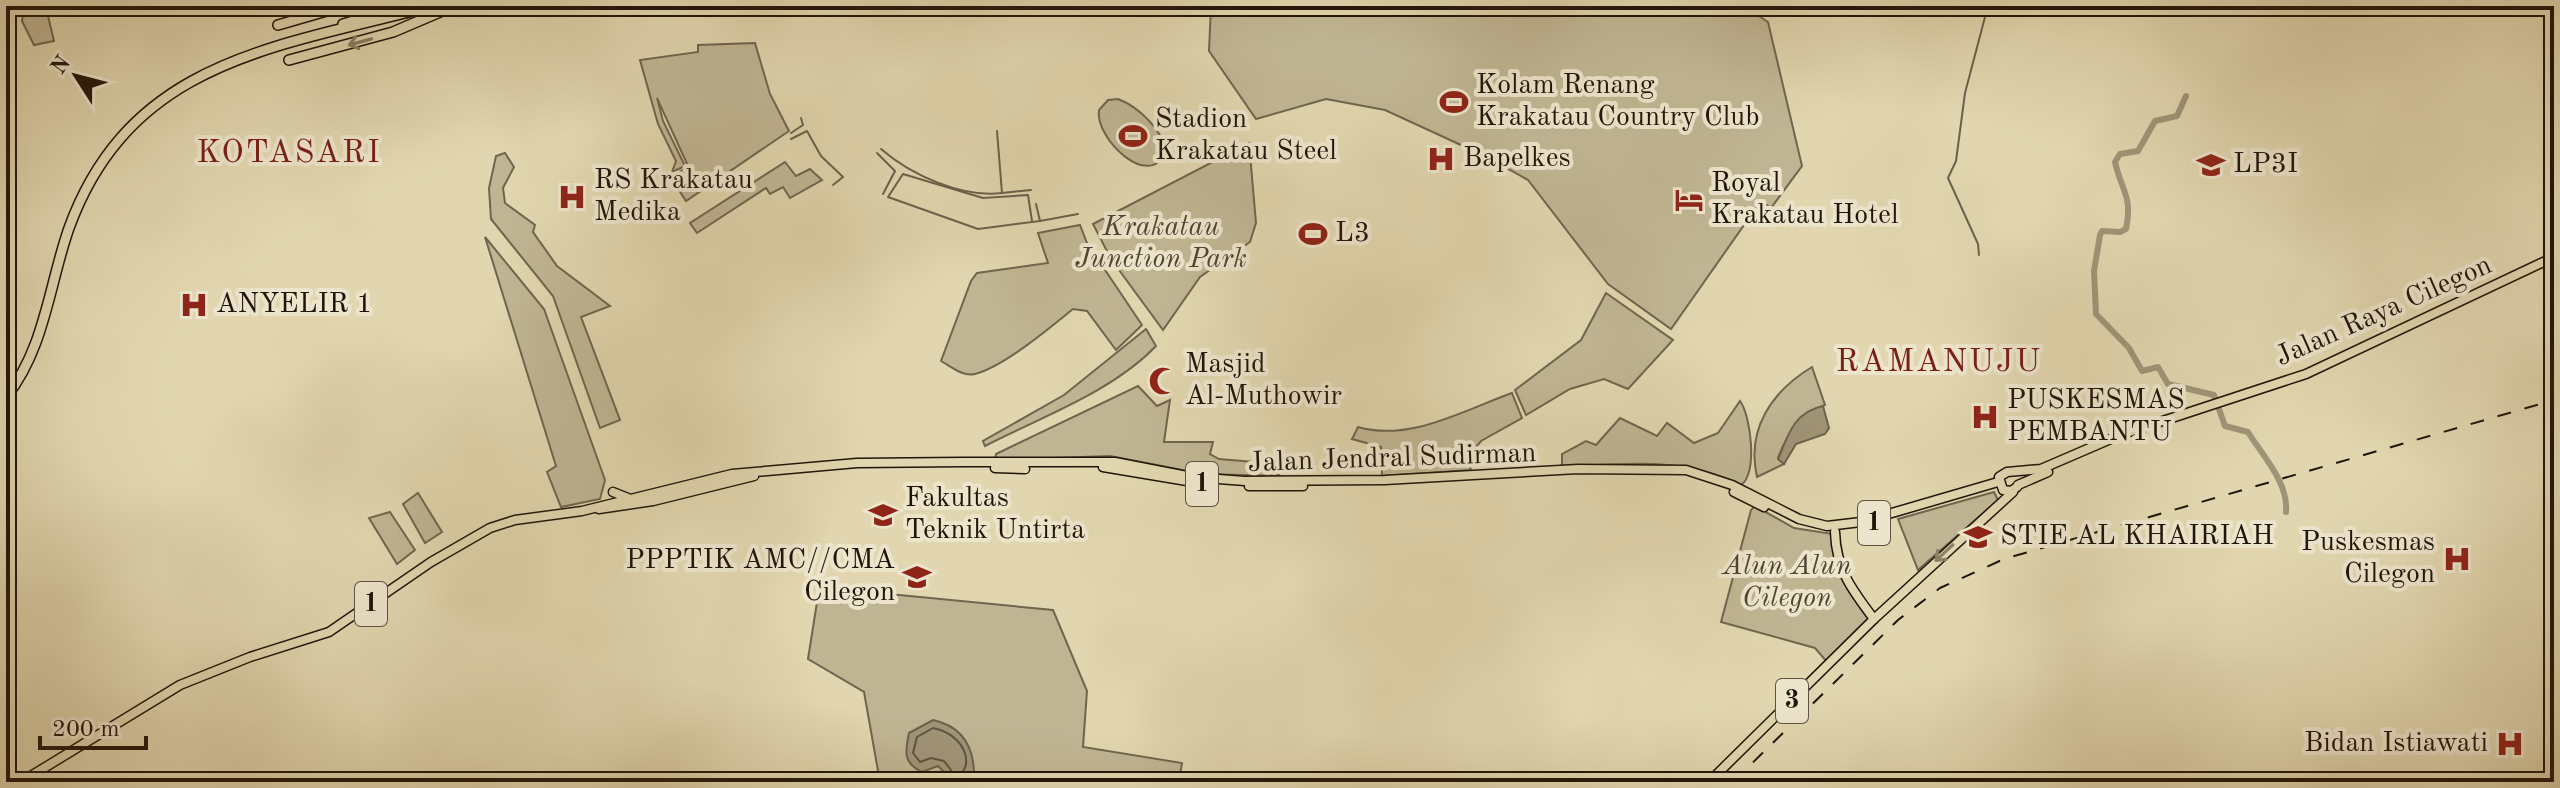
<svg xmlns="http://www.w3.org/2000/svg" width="2560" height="788" font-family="'Old Standard TT',serif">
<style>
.green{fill:#c0b593;stroke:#70654e;stroke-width:2}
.water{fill:#a09477;stroke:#6d614b;stroke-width:2}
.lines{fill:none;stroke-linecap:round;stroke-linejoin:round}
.shore{stroke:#605440;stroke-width:2}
.stream{stroke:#6d614b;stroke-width:2}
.river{stroke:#a09477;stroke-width:6}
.trunk-casing{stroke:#211509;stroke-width:11}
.motorway-casing{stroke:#211509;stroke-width:12}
.trunk{stroke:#e1d6af;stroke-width:8}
.motorway{stroke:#e1d6af;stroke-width:9}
.rail{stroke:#211509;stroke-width:2;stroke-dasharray:14 14;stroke-linecap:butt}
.oneway{stroke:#8b7f64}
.labels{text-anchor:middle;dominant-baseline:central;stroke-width:8;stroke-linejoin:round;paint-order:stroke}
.shield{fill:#ece4cb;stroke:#5e5343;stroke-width:2}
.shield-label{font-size:26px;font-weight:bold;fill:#211509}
.poi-label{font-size:28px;fill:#211509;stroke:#ece4cb;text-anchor:start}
.park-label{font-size:28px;font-style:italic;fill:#514532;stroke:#ece4cb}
.street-label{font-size:28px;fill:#211509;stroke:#ece4cb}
.quarter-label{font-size:32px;letter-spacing:2px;fill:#7a1f14;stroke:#ece4cb}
</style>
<rect width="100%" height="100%" fill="#e1d6af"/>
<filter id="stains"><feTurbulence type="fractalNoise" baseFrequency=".0025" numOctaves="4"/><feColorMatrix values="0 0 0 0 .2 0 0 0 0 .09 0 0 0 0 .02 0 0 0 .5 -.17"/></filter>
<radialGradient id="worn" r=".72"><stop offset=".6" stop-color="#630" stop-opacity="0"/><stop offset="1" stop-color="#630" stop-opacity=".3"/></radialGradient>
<g class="green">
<polygon points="24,6 57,6 48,16 54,41 34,45 22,21"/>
<polygon points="1211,6 1744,6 1768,22 1802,166 1771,208 1761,201 1671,329 1608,284 1528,180 1487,157 1385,110 1326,99 1256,119 1209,51"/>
<polygon points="755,43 770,94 789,131 686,201 671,178 688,166 657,98 663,121 685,166 672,172 676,161 658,124 640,60 698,52 698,45"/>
<path d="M1118,99C1139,107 1161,129 1166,150C1151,193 1094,138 1099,110L1108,100Z"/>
<polygon points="1249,143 1256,223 1250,242 1200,277 1163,330 1111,259 1093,224"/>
<polygon points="505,153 514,167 503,188 505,203 535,225 533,232 557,266 610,306 581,317 620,420 600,428 553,296 491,219 489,188 496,156"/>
<polygon points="785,162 796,176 810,169 822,180 790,198 783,187 770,194 766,188 697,233 690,223"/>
<path d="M1080,225L1087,243L1142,325L1116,350L1087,311L1073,309C1050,328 1003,367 975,374C963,377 950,366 941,361L971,281L977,273L1048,263L1038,233Z"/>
<polygon points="485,237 544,309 605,480 600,499 561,507 547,472 556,466"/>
<polygon points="1606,293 1673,340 1628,389 1604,379 1570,389 1526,415 1515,390 1581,340"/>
<path d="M1146,329L1156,346C1112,392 1041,417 985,446L983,441L1064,395Z"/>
<path d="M1812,367L1825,405C1800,414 1787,435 1778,458L1784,464L1757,477C1746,429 1772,391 1812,367Z"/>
<polygon points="1138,386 1157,406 1170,400 1164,442 1213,442 1210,454 1219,459 1266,463 1280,476 1203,474 1110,456 995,460 996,454"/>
<path d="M1512,393L1522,418L1481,441L1467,458L1471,470L1382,476L1381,447L1352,439L1358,427C1410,442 1464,410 1512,393Z"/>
<path d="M1740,401C1751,416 1758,474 1741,485C1683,456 1624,464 1562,467V454L1586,441L1596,445L1620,418L1657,436L1667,423L1694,443L1718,433Z"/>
<polygon points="1994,492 1998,500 1918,570 1898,519"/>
<polygon points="418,493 442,532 425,543 403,504"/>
<path d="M1755,506L1794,528L1833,534C1833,570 1849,591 1869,619L1827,662L1815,648L1721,622L1751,510Z"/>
<polygon points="390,512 415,550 397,564 369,518"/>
<polygon points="858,591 1053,610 1087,691 1083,747 1182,763 1179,782 880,782 864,692 808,659 818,596"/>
</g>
<g class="water">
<path d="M1823,406L1829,428L1825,434L1796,444L1784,464L1778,459C1788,435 1794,412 1823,406Z"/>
<path d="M933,720C961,726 973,744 974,772L964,782H942L944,772L938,766L922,772C903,763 905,752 909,733Z"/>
</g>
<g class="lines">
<path class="shore" d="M949,782L951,770L944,761L931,758L920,762L913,753L917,737L933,728C950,731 968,745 966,764C965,771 960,774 959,782"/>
<g class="stream">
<polyline points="997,131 1002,193 1031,190"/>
<polyline points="791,133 803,125 801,118"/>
<polyline points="791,139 807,131 821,156 843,177 833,185"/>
<path d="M881,149C911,175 962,198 1002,193"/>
<polyline points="877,153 895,171 883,194"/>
<polyline points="1036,204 1040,221 1078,214"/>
<polyline points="1032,221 1028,195 983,198 903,174 888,197 978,229 1040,221"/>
<polyline points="1979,255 1978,244 1948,178 1956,161 1965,93 1985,17 1992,6"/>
</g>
<path class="river" d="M2186,96L2177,116L2155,121L2138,151L2120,154L2115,162C2121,190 2133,196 2126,229L2120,232L2102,231L2100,235L2094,271L2096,314L2129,348L2142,371L2158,367L2168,384L2214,395L2225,426L2248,432C2262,455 2289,483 2286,512"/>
<defs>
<g id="trunk">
<polyline points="1103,467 1211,485"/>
<polyline points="995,468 1025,469"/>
<polyline points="2018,485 2048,472"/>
<polyline points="1249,486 1303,486"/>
<polyline points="2017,487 2011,491 2003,490 1999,477 2007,472 2041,469 2120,435 2306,374 2554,257"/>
<polyline points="613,492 628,498"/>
<polyline points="1734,492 1764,507"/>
<polyline points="599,509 653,501 754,476"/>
<path d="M1835,532C1836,569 1852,590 1874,619"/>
<polyline points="21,782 180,685 250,657 329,632 431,562 490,528 515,520 582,511 732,474 857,463 963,462 1115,462 1192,477 1245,481 1385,480 1578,469 1686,470 1732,485 1799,519 1827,526 1861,522 1998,482"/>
<polyline points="1709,782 1874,619 2013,492"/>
</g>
<g id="motorway">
<polyline points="343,24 405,6"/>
<polyline points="278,25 344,6"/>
<polyline points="289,60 393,32 454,6"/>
<path d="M6,397C45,348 49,285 69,228C131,58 280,47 432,6"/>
</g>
</defs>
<use href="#trunk" class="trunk-casing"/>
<use href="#motorway" class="motorway-casing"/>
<use href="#trunk" class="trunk"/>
<use href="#motorway" class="motorway"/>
<polyline class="rail" points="1733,782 1898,620 1940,588 2004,559 2554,400"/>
</g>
<defs><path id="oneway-shaft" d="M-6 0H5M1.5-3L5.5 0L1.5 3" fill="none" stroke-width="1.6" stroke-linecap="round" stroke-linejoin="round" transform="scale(2)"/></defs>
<g class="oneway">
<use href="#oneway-shaft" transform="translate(360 42) rotate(165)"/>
<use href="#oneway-shaft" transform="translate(1944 553) rotate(137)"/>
</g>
<defs>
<symbol id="stadium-bare" viewBox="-9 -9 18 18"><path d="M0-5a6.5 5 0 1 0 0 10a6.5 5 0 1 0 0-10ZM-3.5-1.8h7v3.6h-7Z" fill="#8f2418" stroke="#ece4cb" stroke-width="2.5" paint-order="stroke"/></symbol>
<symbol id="hospital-bare" viewBox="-9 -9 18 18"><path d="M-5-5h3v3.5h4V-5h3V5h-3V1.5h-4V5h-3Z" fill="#8f2418" stroke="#ece4cb" stroke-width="2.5" paint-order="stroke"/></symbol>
<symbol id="university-bare" viewBox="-9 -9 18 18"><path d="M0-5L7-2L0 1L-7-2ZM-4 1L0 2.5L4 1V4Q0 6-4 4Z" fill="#8f2418" stroke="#ece4cb" stroke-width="2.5" paint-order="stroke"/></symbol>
<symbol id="hotel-bare" viewBox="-9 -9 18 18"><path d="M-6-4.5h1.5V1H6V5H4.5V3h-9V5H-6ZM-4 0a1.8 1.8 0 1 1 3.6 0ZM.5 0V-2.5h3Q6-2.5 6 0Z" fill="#8f2418" stroke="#ece4cb" stroke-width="2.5" paint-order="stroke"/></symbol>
<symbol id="mosque-bare" viewBox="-9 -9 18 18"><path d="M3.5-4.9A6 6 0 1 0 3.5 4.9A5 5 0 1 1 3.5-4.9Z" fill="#8f2418" stroke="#ece4cb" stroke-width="2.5" paint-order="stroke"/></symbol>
</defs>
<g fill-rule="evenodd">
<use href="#stadium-bare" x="1434" y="82" width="40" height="40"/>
<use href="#stadium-bare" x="1113" y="116" width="40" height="40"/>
<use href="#hospital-bare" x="1421" y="139" width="40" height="40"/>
<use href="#university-bare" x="2191" y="145" width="40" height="40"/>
<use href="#hospital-bare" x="552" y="177" width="40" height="40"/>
<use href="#hotel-bare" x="1669" y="180" width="40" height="40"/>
<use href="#stadium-bare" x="1293" y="214" width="40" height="40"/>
<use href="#hospital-bare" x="174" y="285" width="40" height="40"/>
<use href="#mosque-bare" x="1143" y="361" width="40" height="40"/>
<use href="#hospital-bare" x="1965" y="397" width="40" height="40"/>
<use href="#university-bare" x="863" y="495" width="40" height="40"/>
<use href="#university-bare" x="1958" y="517" width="40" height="40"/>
<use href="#hospital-bare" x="2437" y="539" width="40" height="40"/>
<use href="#university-bare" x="897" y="557" width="40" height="40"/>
<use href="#hospital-bare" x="2490" y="724" width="40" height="40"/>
</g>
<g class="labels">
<g class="shield">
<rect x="1186" y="462" width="32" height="44" rx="6"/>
<rect x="1858" y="501" width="32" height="44" rx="6"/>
<rect x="355" y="582" width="32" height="44" rx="6"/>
<rect x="1776" y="679" width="32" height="44" rx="6"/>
</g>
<g class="shield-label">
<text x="1202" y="484">1</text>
<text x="1874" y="523">1</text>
<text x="371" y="604">1</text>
<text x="1792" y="701">3</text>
</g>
<g class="poi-label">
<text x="1476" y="86">Kolam Renang<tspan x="1476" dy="32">Krakatau Country Club</tspan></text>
<text x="1155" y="120">Stadion<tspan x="1155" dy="32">Krakatau Steel</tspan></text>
<text x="1463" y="159">Bapelkes</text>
<text x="2233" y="165">LP3I</text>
<text x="594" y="181">RS Krakatau<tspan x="594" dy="32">Medika</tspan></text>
<text x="1711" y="184">Royal<tspan x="1711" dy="32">Krakatau Hotel</tspan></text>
<text x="1335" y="234">L3</text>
<text x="216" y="305">ANYELIR 1</text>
<text x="1185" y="365">Masjid<tspan x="1185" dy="32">Al-Muthowir</tspan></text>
<text x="2007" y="401">PUSKESMAS<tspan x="2007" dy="32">PEMBANTU</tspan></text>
<text x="905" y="499">Fakultas<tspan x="905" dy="32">Teknik Untirta</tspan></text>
<text x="2000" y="537">STIE AL KHAIRIAH</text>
<text x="2435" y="543" text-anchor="end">Puskesmas<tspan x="2435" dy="32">Cilegon</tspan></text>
<text x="895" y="561" text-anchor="end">PPPTIK AMC//CMA<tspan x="895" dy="32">Cilegon</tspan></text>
<text x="2488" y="744" text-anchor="end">Bidan Istiawati</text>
</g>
<g class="park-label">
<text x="1161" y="228">Krakatau<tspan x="1161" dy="32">Junction Park</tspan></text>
<text x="1787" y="567">Alun Alun<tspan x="1787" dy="32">Cilegon</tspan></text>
</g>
<g class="street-label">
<text transform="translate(2384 312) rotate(-24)">Jalan Raya Cilegon</text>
<text transform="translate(1392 459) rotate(-2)">Jalan Jendral Sudirman</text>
</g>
<g class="quarter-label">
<text x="289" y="154">KOTASARI</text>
<text x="1939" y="363">RAMANUJU</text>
</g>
</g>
<rect width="2560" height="788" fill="none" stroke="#e1d6af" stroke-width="32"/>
<rect x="8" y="8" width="2544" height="772" fill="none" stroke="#211509" stroke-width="4"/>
<rect x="16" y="16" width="2528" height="756" fill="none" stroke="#211509" stroke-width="2"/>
<g transform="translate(76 76) rotate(306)" stroke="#ece4cb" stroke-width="6" paint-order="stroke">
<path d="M0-6L14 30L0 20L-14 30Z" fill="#211509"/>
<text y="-12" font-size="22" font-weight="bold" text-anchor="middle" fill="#211509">N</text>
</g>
<path d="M40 736v12h106v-12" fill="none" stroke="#211509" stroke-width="4"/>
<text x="52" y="736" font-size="24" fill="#211509" stroke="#ece4cb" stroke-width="6" paint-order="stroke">200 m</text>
<rect width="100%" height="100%" filter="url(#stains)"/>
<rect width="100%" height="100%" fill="url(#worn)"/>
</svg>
